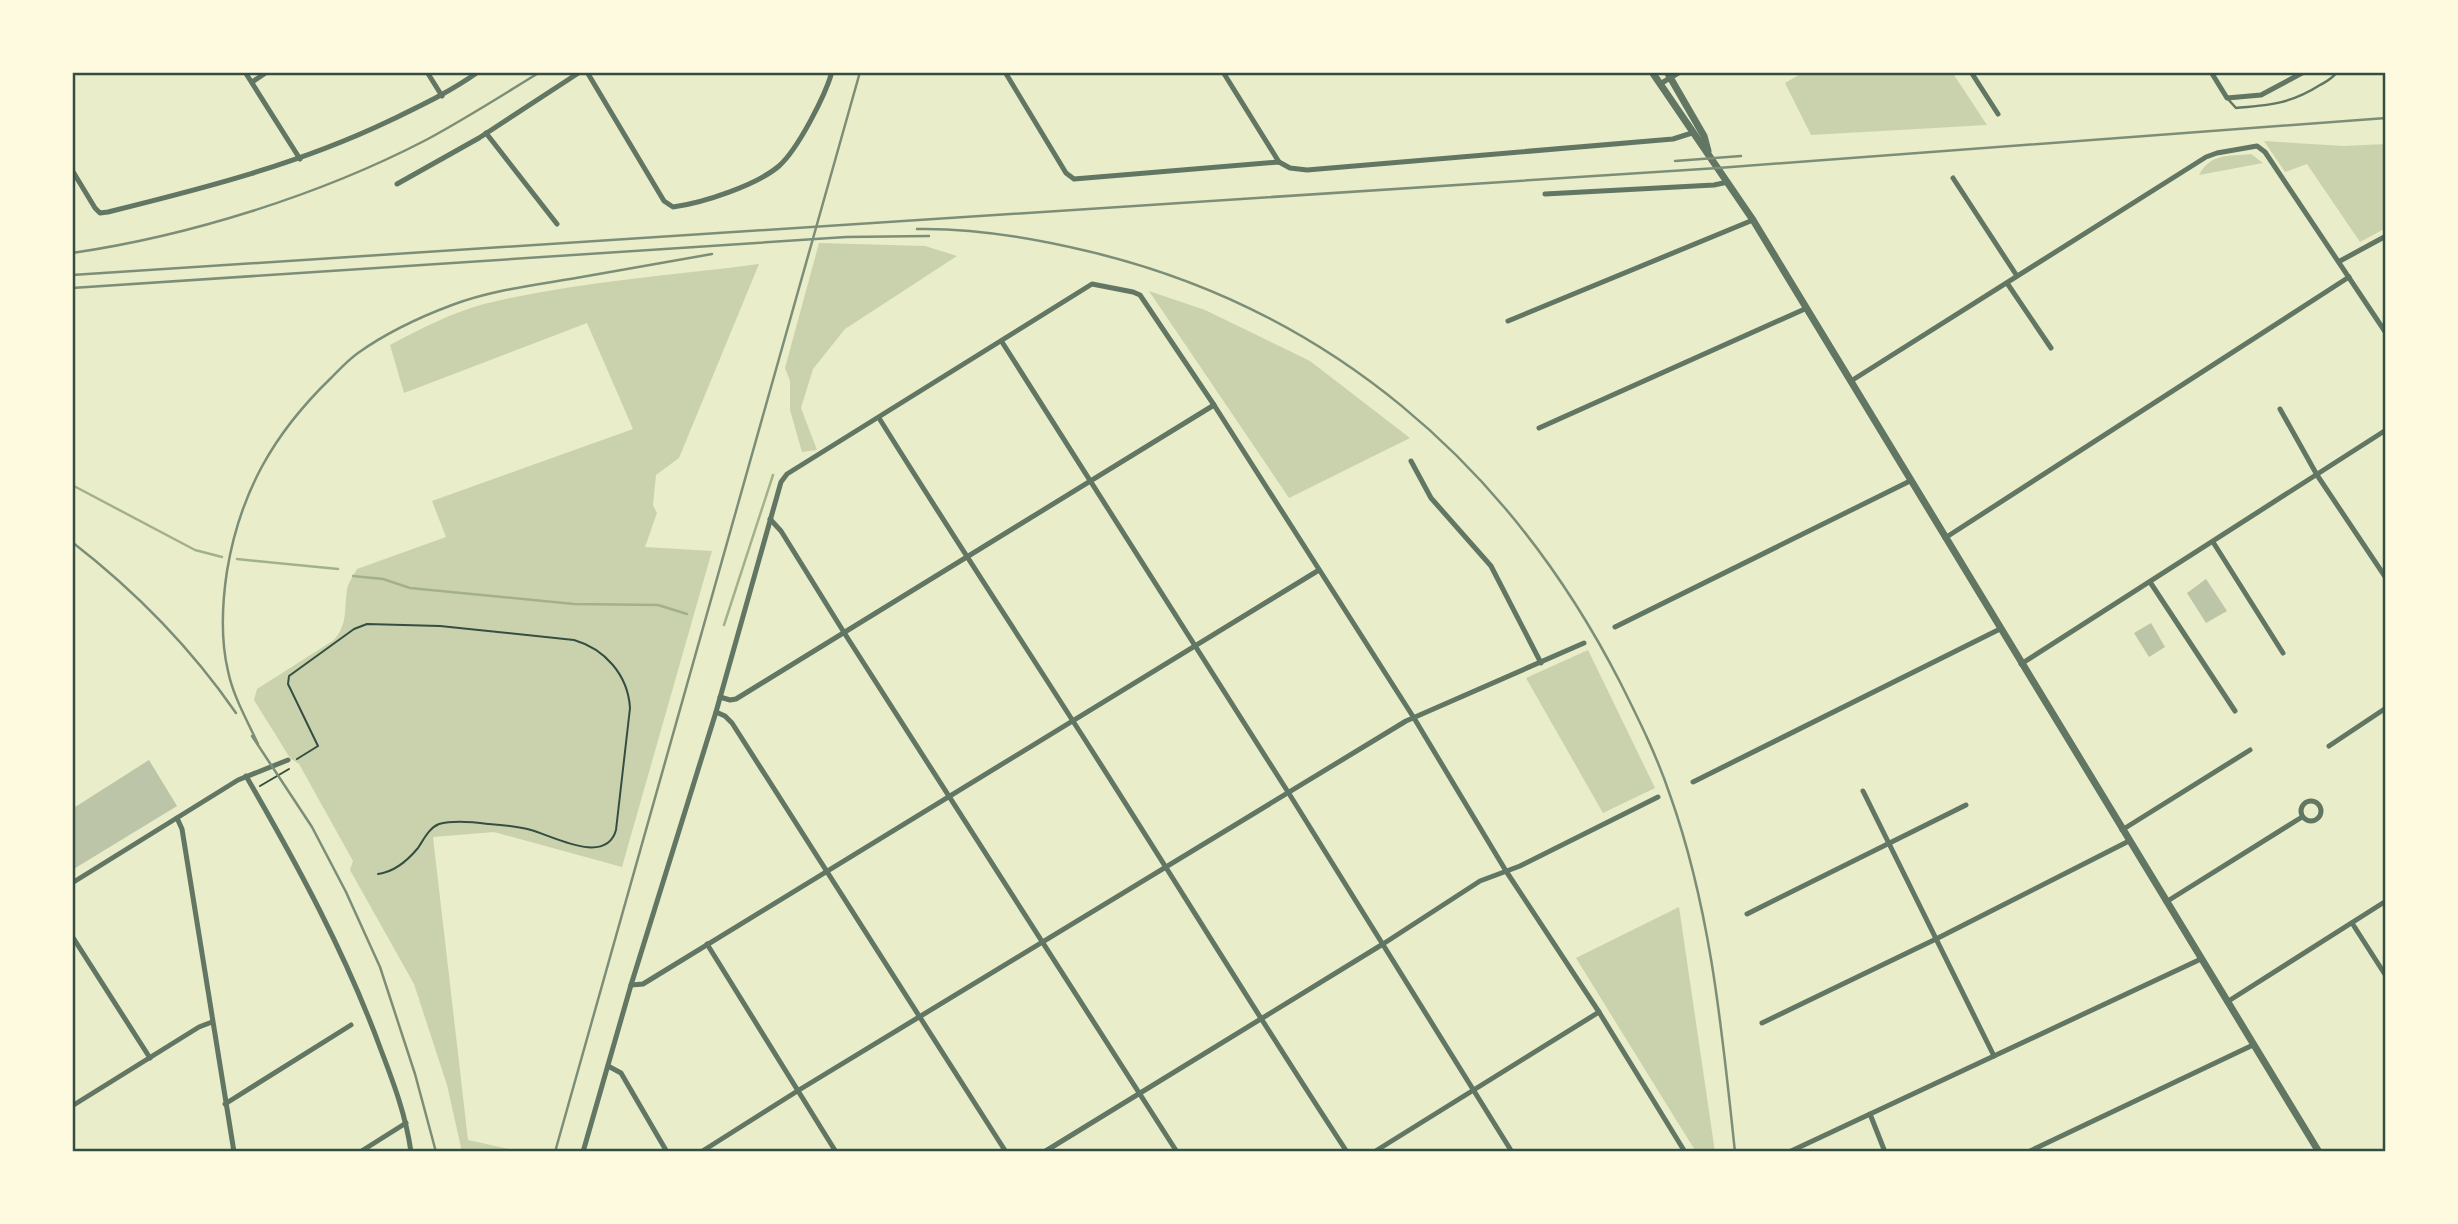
<svg xmlns="http://www.w3.org/2000/svg" width="2458" height="1224" font-family="'Golos Text',sans-serif">
<style>
.green{fill:#cad2ad}
.lines{fill:none;stroke-linecap:round;stroke-linejoin:round}
.stream{stroke:#a3b18a;stroke-width:2.5}
.building{fill:#bcc5a7}
.path{stroke:#344e41;stroke-width:2}
.service{stroke:#617663;stroke-width:2.5}
.minor{stroke:#617663;stroke-width:5}
.tertiary{stroke:#617663;stroke-width:7}
.rail{stroke:#7c8e77;stroke-width:2.5}
.neatline{fill:none;stroke:#344e41;stroke-width:2.5}
</style>
<rect width="100%" height="100%" fill="#e9edc9"/>
<g class="green">
<polygon points="1804,72 1952,72 1987,125 1811,135 1785,83"/>
<polygon points="2264,141 2344,146 2386,144 2386,228 2360,242 2307,164 2285,172"/>
<path d="M2251,154L2263,163L2199,175C2212,152 2228,157 2251,154Z"/>
<polygon points="819,243 925,246 957,256 845,329 813,369 801,408 817,450 802,452 790,410 790,381 785,368"/>
<path d="M759,264L679,458L656,475L653,505L657,513L645,547L712,551L622,867L494,832L433,837L468,1140L523,1152H462L447,1085L414,984L350,870L353,861L299,764L290,758L254,700L257,689L334,640C348,624 344,610 347,590C348,583 353,576 357,569L446,537L432,501L633,429L587,323L404,393L390,345C418,330 453,312 484,304C573,282 668,276 759,264Z"/>
<polygon points="1149,291 1205,310 1310,361 1410,438 1289,498"/>
<polygon points="1588,650 1655,788 1603,813 1526,678"/>
<polygon points="1679,907 1715,1152 1696,1152 1576,958"/>
</g>
<g class="lines">
<g class="stream">
<polyline points="72,485 195,550 222,557"/>
<polyline points="237,559 338,569"/>
<polyline points="353,576 383,579 410,588 574,604 658,605 687,614"/>
<polyline points="724,625 773,475"/>
</g>
</g>
<g class="building">
<polygon points="2206,579 2227,611 2206,623 2187,593"/>
<polygon points="2151,623 2165,647 2149,657 2134,633"/>
<polygon points="149,760 177,806 72,870 72,809"/>
</g>
<g class="lines">
<g class="path">
<path d="M297,759L318,746L288,684L289,676L354,629L367,624L440,626L574,640C605,649 628,675 630,708L616,830C606,866 553,836 531,830C517,826 502,825 488,824C474,822 453,820 439,824C429,828 424,839 418,848C408,860 394,872 378,874"/>
<polyline points="260,786 289,769"/>
</g>
<path class="service" d="M2227,98L2236,108C2270,105 2290,104 2320,85C2327,81 2332,79 2337,72"/>
<g class="minor">
<polyline points="245,72 300,159"/>
<polyline points="427,72 442,96"/>
<path d="M587,72L664,201L673,207C703,203 757,185 779,166C798,149 825,96 832,72"/>
<polyline points="1005,72 1066,173 1074,179 1279,162 1290,168 1307,170 1673,139 1692,133"/>
<polyline points="1223,72 1279,162"/>
<polyline points="1971,72 1998,114"/>
<polyline points="2211,72 2227,98 2261,95 2304,72"/>
<polyline points="252,82 267,72"/>
<polyline points="1660,84 1680,72"/>
<polyline points="486,133 557,224"/>
<path d="M72,170L95,208L100,213L108,212C205,188 299,164 389,121C420,106 450,92 478,72"/>
<polyline points="1953,178 2017,276"/>
<polyline points="397,184 479,138 580,72"/>
<polyline points="1545,194 1714,185 1728,182"/>
<polyline points="2340,261 2386,236"/>
<polyline points="2007,283 2051,348"/>
<polyline points="1508,321 1753,220"/>
<polyline points="1002,342 1288,792 1512,1152"/>
<polyline points="1851,381 2206,157 2217,153 2257,146 2265,152 2386,333"/>
<polyline points="2280,409 2317,475 2386,578"/>
<path d="M879,418C942,519 1007,618 1071,718C1164,862 1253,1009 1347,1152"/>
<polyline points="1539,428 1807,308"/>
<polyline points="1411,461 1431,498 1491,566 1541,663"/>
<polyline points="770,519 781,531 845,634 1177,1152"/>
<polyline points="1945,538 2349,277"/>
<polyline points="2213,542 2283,653"/>
<polyline points="2150,582 2235,711"/>
<polyline points="1615,627 1910,481"/>
<polyline points="2021,664 2386,430"/>
<polyline points="720,697 730,700 736,699 1214,405"/>
<polyline points="716,712 725,716 732,723 1006,1152"/>
<polyline points="2329,746 2386,708"/>
<path d="M246,776C297,864 346,954 381,1050C394,1084 406,1116 411,1152"/>
<polyline points="1693,782 2000,629"/>
<polyline points="1863,791 1994,1056"/>
<circle cx="2311" cy="811" r="10"/>
<polyline points="177,818 182,829 234,1152"/>
<polyline points="2122,830 2250,750"/>
<polyline points="72,883 238,780 288,760"/>
<polyline points="2166,902 2302,817"/>
<polyline points="1747,914 1966,805"/>
<polyline points="2352,923 2386,976"/>
<polyline points="72,936 150,1058"/>
<polyline points="707,944 836,1152"/>
<polyline points="631,985 643,984 1319,570"/>
<polyline points="2227,1002 2386,901"/>
<polyline points="1762,1023 1936,939 2129,841"/>
<polyline points="608,1066 621,1073 667,1152"/>
<polyline points="225,1104 351,1025"/>
<polyline points="72,1106 199,1027 212,1022"/>
<polyline points="1870,1114 1885,1152"/>
<polyline points="360,1152 406,1123"/>
<polyline points="583,1152 631,985 716,712 781,482 787,474 1092,284 1133,292 1140,295 1214,405 1414,718 1506,871 1599,1012 1685,1152"/>
<polyline points="701,1152 799,1090 1406,721 1584,643"/>
<polyline points="1044,1152 1383,944 1480,881 1520,866 1658,797"/>
<polyline points="1374,1152 1599,1012"/>
<polyline points="1789,1152 2201,959"/>
<polyline points="2028,1152 2253,1045"/>
</g>
<g class="tertiary">
<polyline points="1652,72 1753,220 2319,1152"/>
<polyline points="1667,72 1704,136 1708,151"/>
</g>
<g class="rail">
<polyline points="1675,161 1741,156"/>
<path d="M917,229C973,228 1033,238 1087,251C1328,308 1508,464 1620,682C1638,718 1657,756 1670,795C1711,910 1722,1031 1735,1152"/>
<path d="M72,253C189,236 320,195 426,140C465,119 503,95 540,72"/>
<polyline points="72,275 1718,168 2386,118"/>
<polyline points="72,288 846,237 929,236"/>
<path d="M72,542C134,590 191,648 236,713"/>
<polyline points="252,736 312,827 346,892 380,967 415,1074 436,1152"/>
<path d="M258,744C247,720 233,696 228,671C220,637 222,604 227,571C240,492 274,433 331,378C339,370 348,360 358,353C386,333 420,317 452,305C492,290 535,285 576,278C622,270 667,262 712,254"/>
<polyline points="555,1152 860,72"/>
</g>
</g>
<rect width="2458" height="1224" fill="none" stroke="#fefae0" stroke-width="147"/>
<rect x="74" y="74" width="2310" height="1076" class="neatline"/>
</svg>
